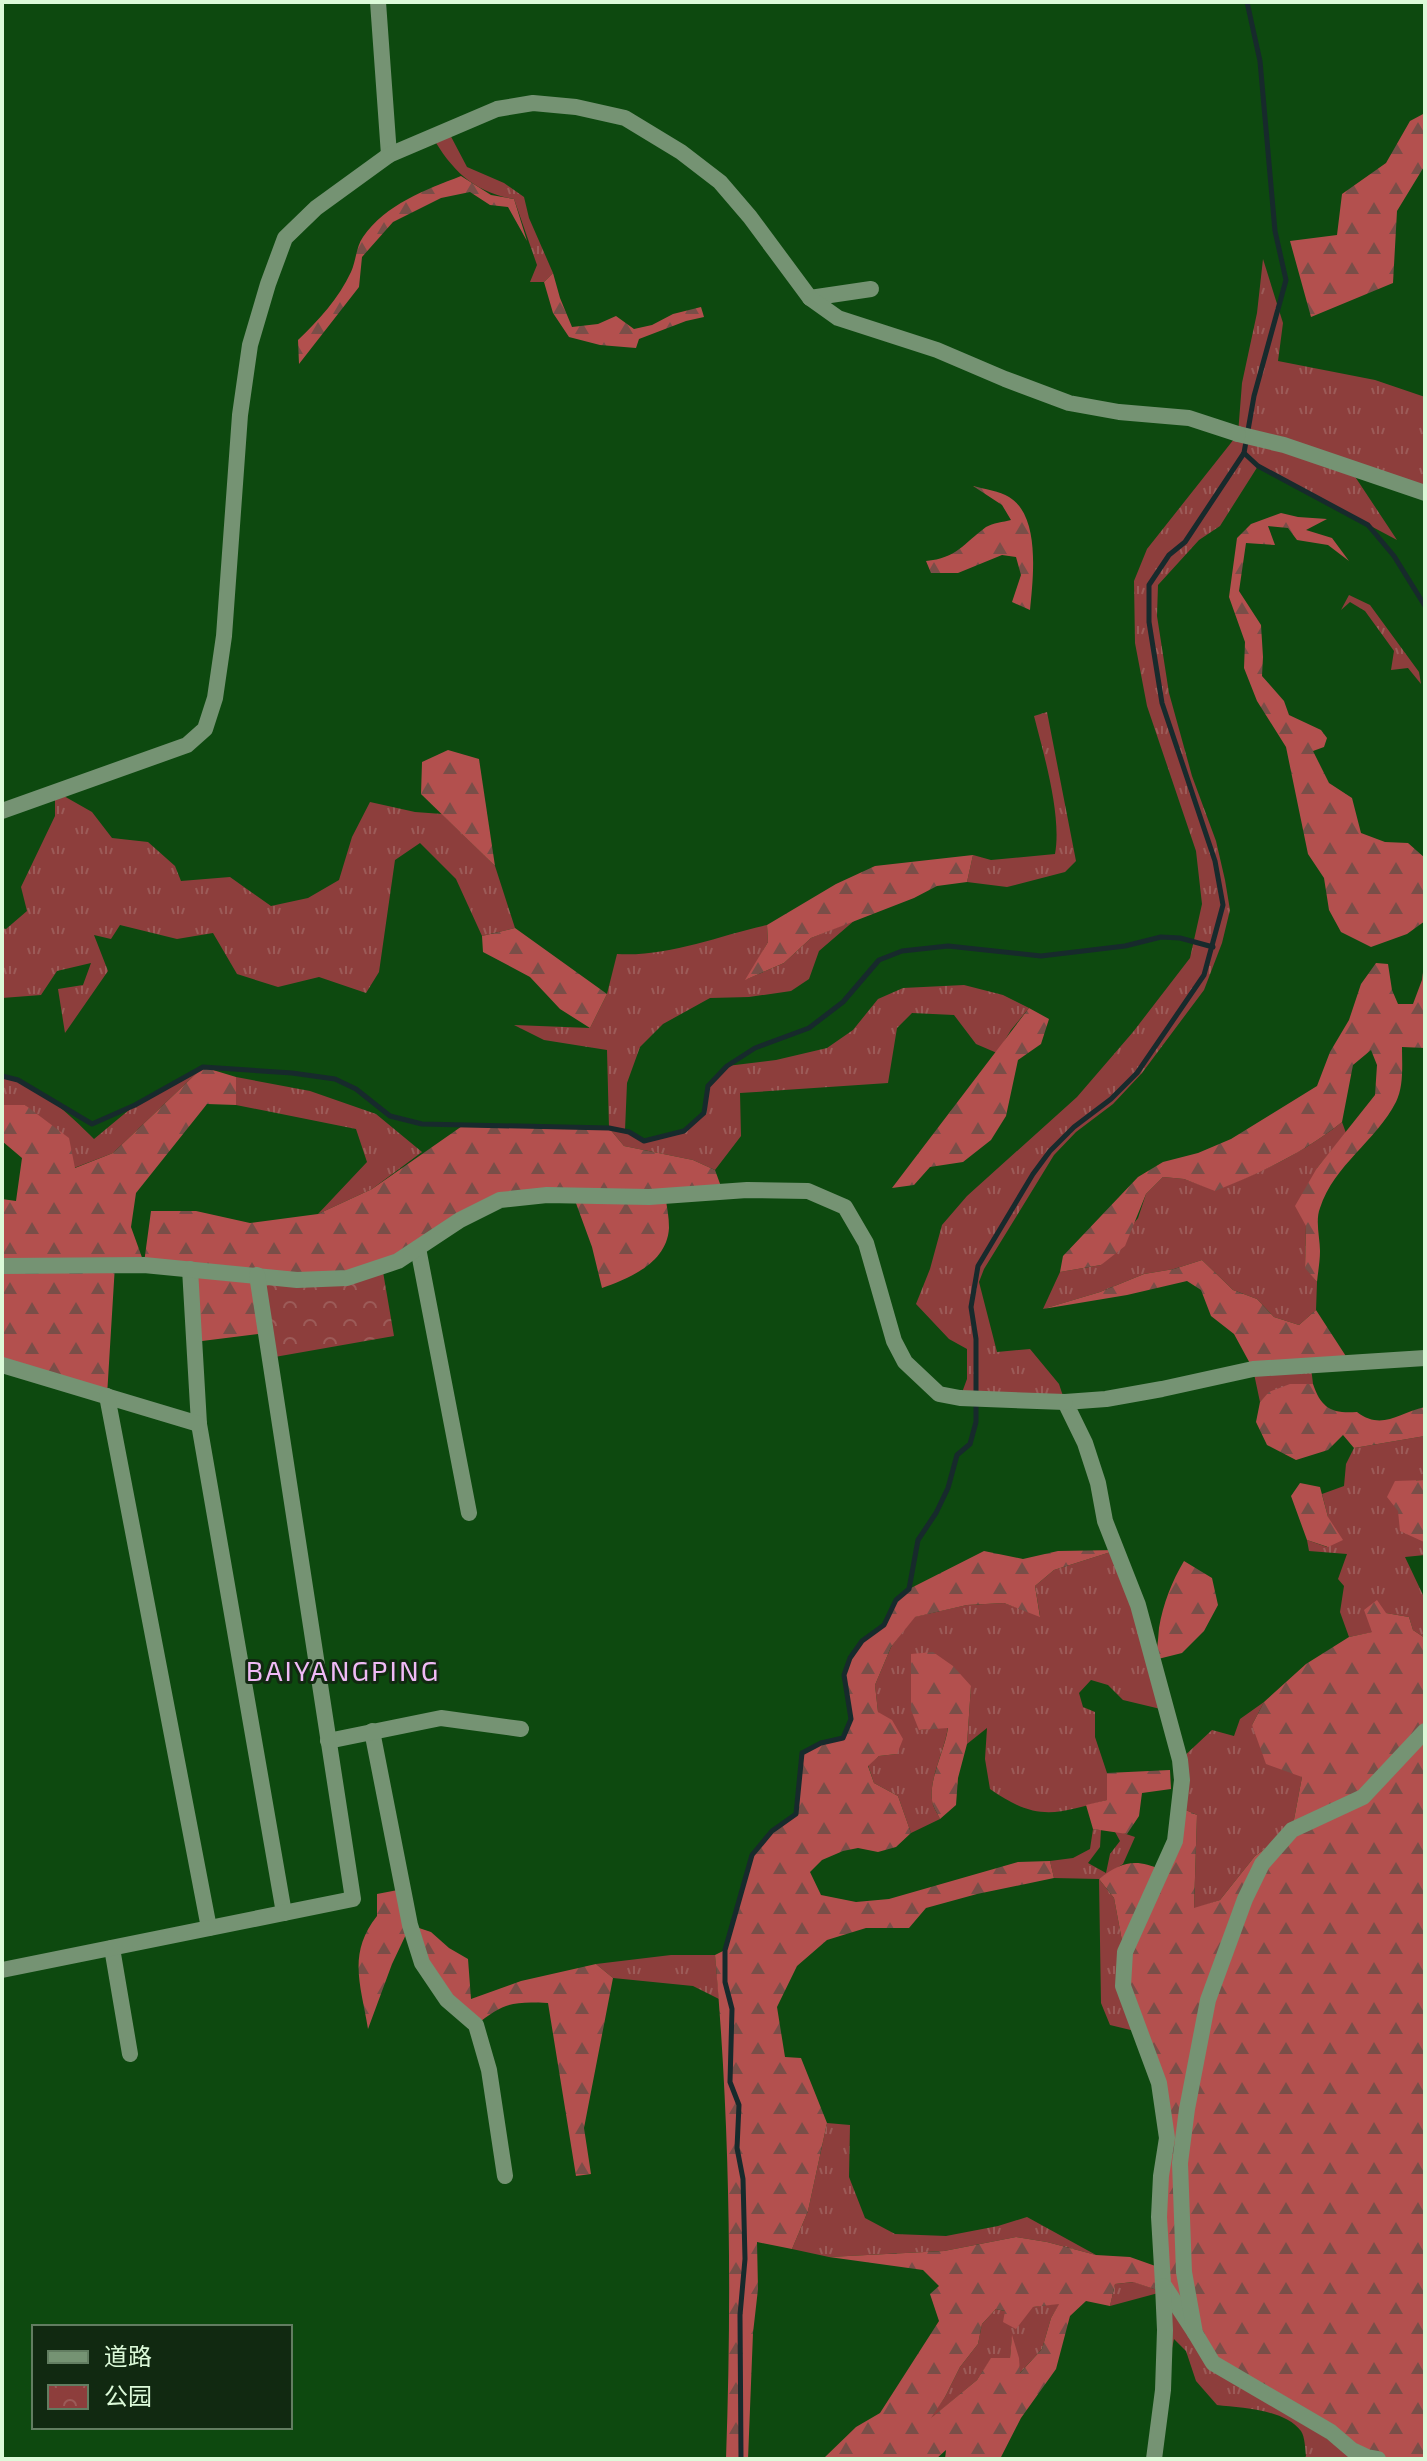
<svg xmlns="http://www.w3.org/2000/svg" width="1427" height="2461" font-family="'Exo 2','Noto Sans SC',sans-serif">
<style>
.grass{fill:url(#grass-tufts)}
.forest{fill:url(#forest-firs);fill-rule:evenodd}
.park{fill:url(#park-crowns)}
.lines{fill:none;stroke-linecap:round;stroke-linejoin:round}
.stream{stroke:#172a2c;stroke-width:5}
.minor{stroke:#759373;stroke-width:16}
.tertiary{stroke:#759373;stroke-width:16}
.labels{text-anchor:middle;dominant-baseline:central;stroke-width:6;stroke-linejoin:round;paint-order:stroke}
.quarter-label{font-size:28px;letter-spacing:2px;fill:#f0baf6;stroke:#112911}
</style>
<defs>
<pattern id="grass-tufts" width="24" height="20" patternUnits="userSpaceOnUse" patternTransform="scale(2)"><rect width="24" height="20" fill="#8d3e3c"/><path d="M3 7l-1-3M5 7V3M7 7l1-3M15 17l-1-3M17 17v-4M19 17l1-3" fill="none" stroke="#9c5b58"/></pattern>
<pattern id="forest-firs" width="22" height="20" patternUnits="userSpaceOnUse" patternTransform="scale(2)"><rect width="22" height="20" fill="#b3504e"/><path d="M5 1l3.5 6h-7zM16 11l3.5 6h-7z" fill="#7a4e48"/></pattern>
<pattern id="park-crowns" width="20" height="18" patternUnits="userSpaceOnUse" patternTransform="scale(2)"><rect width="20" height="18" fill="#8d3e3c"/><path d="M2 6a3 3 0 1 1 6 0M12 15a3 3 0 1 1 6 0" fill="none" stroke="#9c5b58"/></pattern>
</defs>
<rect width="100%" height="100%" fill="#0d490f"/>
<g class="grass">
<path d="M447,129L467,167L504,183L524,197L529,218L553,273L544,282H530L537,265L514,199C474,192 452,171 432,136Z"/>
<polygon points="1263,259 1283,323 1278,361 1375,380 1425,397 1425,493 1348,466 1397,540 1258,466 1220,526 1199,540 1158,585 1157,616 1169,693 1192,776 1216,841 1225,880 1230,910 1222,943 1204,990 1142,1073 1113,1104 1076,1132 1054,1155 984,1269 979,1282 997,1352 1030,1349 1059,1384 1065,1402 960,1398 967,1379 967,1349 949,1339 916,1304 930,1269 942,1225 967,1196 1077,1097 1133,1032 1190,958 1202,904 1196,851 1147,706 1135,643 1134,581 1147,549 1238,434 1242,383 1257,313"/>
<polygon points="1349,595 1370,605 1419,672 1421,684 1408,668 1391,670 1394,651 1365,611 1350,602 1341,610"/>
<path d="M1047,712L1076,861L1065,872L1007,887L967,882L973,855L991,860L1055,854C1062,816 1044,755 1034,716Z"/>
<polygon points="55,791 92,812 112,838 148,842 175,866 181,881 230,877 271,906 308,898 339,880 352,837 370,802 415,812 442,814 495,866 515,928 482,936 456,879 420,843 395,860 379,972 366,993 319,977 278,987 237,974 213,933 177,939 120,925 111,939 94,935 108,971 65,1033 58,989 83,985 91,963 57,971 41,995 2,998 2,928 6,929 27,911 21,887 55,816"/>
<path d="M855,920L819,951L809,979L791,991L749,997L710,998L663,1024L640,1047L627,1083L625,1130L644,1141L684,1131L704,1114L708,1086L727,1066L776,1060L827,1048L853,1030L878,999L903,988L964,985L1003,995L1029,1008L1011,1030L997,1053L976,1044L954,1015L912,1013L897,1028L888,1083L740,1093L741,1136L715,1170L693,1160L624,1146L609,1128L607,1050L544,1040L514,1025L590,1028L607,994L617,954C669,957 717,936 767,925L768,942L747,979L784,963L811,938Z"/>
<path d="M203,1067L113,1153L74,1168L25,1105H2V1076C39,1085 68,1113 94,1139L135,1105Z"/>
<polygon points="236,1077 310,1091 376,1114 422,1152 372,1189 318,1214 367,1162 356,1129 236,1105"/>
<path d="M1342,1122L1346,1133L1317,1168L1306,1226L1305,1267L1317,1282L1316,1310L1299,1325L1274,1317L1257,1299L1233,1290L1202,1260L1174,1269L1144,1274L1100,1292L1043,1309L1060,1272L1101,1265L1138,1218L1146,1194L1163,1177L1184,1179L1215,1190C1261,1173 1303,1153 1342,1122Z"/>
<path d="M1311,1367L1313,1384C1291,1384 1275,1386 1260,1402L1253,1369Z"/>
<polygon points="1425,1436 1425,1480 1416,1480 1425,1555 1405,1557 1423,1595 1425,1594 1425,1638 1413,1630 1409,1617 1386,1613 1373,1632 1349,1637 1340,1612 1344,1586 1338,1579 1347,1554 1309,1551 1307,1540 1327,1547 1328,1517 1322,1494 1344,1486 1346,1464 1354,1448"/>
<path d="M1117,1550L1169,1711L1123,1700L1108,1685L1091,1680L1079,1693L1083,1707L1095,1712V1737L1107,1773V1800C1056,1814 1037,1822 990,1789L985,1759L987,1728L967,1744L971,1686L919,1730L948,1727C945,1750 929,1778 932,1800C932,1806 938,1814 940,1819L911,1833L898,1796L874,1783L868,1765L879,1756L897,1754L878,1712L875,1685L891,1647L914,1617L967,1605L1004,1603L1040,1616L1035,1586L1054,1570Z"/>
<polygon points="1264,1702 1252,1725 1302,1777 1292,1830 1255,1856 1220,1900 1194,1909 1197,1815 1179,1807 1180,1760 1212,1730 1234,1736 1240,1719"/>
<polygon points="1093,1829 1101,1830 1100,1847 1088,1863 1106,1873 1110,1854 1120,1841 1114,1830 1135,1837 1123,1864 1099,1879 1114,1898 1139,2032 1110,2025 1101,2003 1099,1879 1054,1878 1050,1861 1073,1858 1090,1849"/>
<polygon points="671,1955 715,1955 719,1999 693,1986 613,1978 596,1964"/>
<polygon points="827,2123 850,2125 849,2177 865,2218 895,2234 946,2236 998,2226 1027,2217 1096,2255 1047,2242 1016,2237 944,2251 829,2257 792,2249 808,2211"/>
<path d="M1134,2282L1163,2292L1285,2407L1354,2459H1304L1306,2456C1305,2448 1305,2437 1301,2431C1284,2409 1242,2408 1217,2405L1196,2381L1186,2351L1174,2339L1163,2390L1162,2292L1110,2306L1115,2284Z"/>
<polygon points="1060,2303 1051,2318 1042,2349 1019,2374 1012,2338 1010,2358 991,2359 977,2380 928,2421 945,2397 960,2367 978,2344 982,2324 996,2309 1005,2311"/>
</g>
<g class="forest">
<polygon points="1425,113 1425,165 1397,211 1393,283 1311,317 1290,241 1337,235 1342,194 1386,163 1410,121"/>
<path d="M461,176L491,195L514,199L527,241L508,207L490,205L470,192L441,198L393,222L362,257L359,287L299,364L298,340C318,321 339,298 351,272C356,261 356,247 363,237C386,204 425,190 461,176Z"/>
<polygon points="553,273 560,298 572,327 598,324 616,316 634,329 652,325 673,314 701,307 704,317 686,321 639,339 636,348 600,345 569,337 553,313 544,282"/>
<path d="M973,486C984,489 1000,491 1009,497C1041,516 1033,579 1030,610L1012,602L1021,575L1016,557L1002,555L958,573H931L926,561C957,558 963,544 986,527C993,523 1003,522 1011,520L1002,505Z"/>
<polygon points="1281,513 1298,517 1327,519 1306,530 1332,538 1349,561 1328,545 1297,540 1288,528 1268,526 1275,545 1246,543 1239,591 1261,625 1263,657 1262,676 1284,701 1289,715 1321,730 1327,738 1324,747 1313,751 1329,783 1352,798 1361,833 1385,842 1408,843 1425,858 1425,921 1407,934 1371,947 1341,932 1329,910 1324,878 1308,854 1286,747 1257,701 1244,668 1245,642 1229,597 1237,538 1251,524"/>
<polygon points="448,750 479,759 495,866 421,794 422,762"/>
<polygon points="973,855 967,882 937,886 914,898 811,938 784,963 745,980 768,942 767,925 836,884 875,866"/>
<polygon points="515,928 607,994 590,1028 560,1009 530,977 483,952 482,936"/>
<path d="M1425,956V1048L1402,1047C1402,1064 1404,1086 1396,1102C1376,1141 1334,1165 1320,1208C1315,1221 1320,1238 1320,1251C1320,1261 1318,1272 1317,1282L1305,1268L1306,1226L1295,1206L1317,1168L1375,1095L1377,1065L1371,1050L1353,1065L1342,1122C1303,1153 1261,1173 1215,1191L1184,1179L1163,1177L1146,1194L1125,1246L1101,1265L1060,1272L1063,1256L1138,1177L1163,1162L1198,1153L1231,1139L1317,1086L1330,1052L1349,1020L1361,984L1376,963L1388,964L1392,990L1398,1004H1413L1422,980Z"/>
<polygon points="1029,1008 1049,1019 1041,1044 1018,1060 1006,1116 991,1140 963,1162 930,1167 914,1185 892,1188"/>
<path d="M203,1067L236,1077V1105L207,1104L136,1193L131,1227L144,1263L151,1211H196L250,1223L318,1214L372,1189L465,1124L609,1128L624,1146L693,1160L715,1170L723,1192L665,1196C667,1206 669,1217 669,1228C667,1263 630,1278 602,1288L592,1247L573,1195L500,1200L266,1333L194,1342L190,1269L115,1265L107,1396L2,1365V1199L16,1201L22,1158L2,1141V1105H25L69,1138L75,1168L113,1153Z"/>
<polygon points="1202,1260 1233,1290 1257,1299 1274,1317 1299,1325 1316,1310 1351,1364 1253,1369 1234,1334 1211,1316 1201,1290 1187,1281 1127,1295 1043,1309 1100,1292 1144,1274 1174,1269"/>
<path d="M1290,1384H1313C1321,1408 1332,1414 1357,1412C1382,1431 1398,1413 1425,1407V1436L1354,1448L1343,1435L1328,1450L1296,1460L1267,1445L1256,1422L1260,1402L1269,1392Z"/>
<polygon points="1425,1480 1425,1553 1424,1542 1400,1531 1398,1511 1387,1497 1395,1481"/>
<polygon points="1300,1483 1320,1487 1328,1517 1343,1540 1328,1547 1307,1540 1291,1496"/>
<path d="M1117,1550L1054,1570L1035,1586L1040,1617L1004,1603L967,1605L915,1617L891,1647L875,1685L878,1712L892,1720L903,1739L897,1754L879,1756L868,1766L874,1783L898,1796L911,1833L896,1847L878,1852L858,1848L843,1851L822,1860L810,1872L821,1895L856,1902L889,1899L1018,1862L1050,1861L1054,1878L977,1894L926,1908L909,1928H866L827,1940L797,1966L777,2007L785,2057L801,2058L827,2123L808,2211L792,2249L757,2242L758,2289L753,2333L748,2459H726C732,2291 730,2123 715,1955L725,1950L752,1855L772,1831L796,1814L802,1753L821,1743L843,1737L851,1719L844,1675L850,1658L862,1641L884,1625L896,1600L909,1589L984,1551L1023,1559L1058,1551Z"/>
<path d="M1184,1561L1212,1578L1218,1605L1204,1631L1182,1653L1154,1660C1158,1648 1158,1639 1159,1628C1163,1604 1172,1581 1184,1561Z"/>
<path d="M1377,1600L1386,1613L1409,1617L1413,1630L1425,1638V2459H1378L1213,2363L1163,2292L1133,2282L1115,2284L1110,2306L1086,2301L1070,2316L1056,2369L1021,2418L1000,2459H945L946,2450L936,2459H823L856,2427L880,2413L939,2321L930,2294L939,2286L923,2270L829,2257L944,2251L1016,2237L1047,2242L1096,2255L1130,2257L1161,2268L1167,2138L1139,2032L1114,1898L1099,1879C1121,1862 1136,1858 1161,1870L1179,1807L1197,1815L1194,1908L1220,1900L1255,1856L1292,1830L1302,1777L1266,1764L1252,1725L1264,1702L1306,1664L1349,1637L1372,1632L1364,1610ZM1059,2304L1051,2318L1042,2349L1020,2373L1019,2358L1012,2335L1010,2358H991L977,2380L931,2418L945,2397L960,2367L978,2344L982,2324L996,2309L1005,2311L1003,2322L1016,2329L1033,2307Z"/>
<path d="M933,1652L953,1666L971,1686L967,1744L958,1778L956,1805L940,1819C938,1814 932,1806 932,1800C929,1778 945,1750 948,1728L919,1730L911,1710V1654Z"/>
<polygon points="1170,1770 1171,1789 1142,1793 1139,1816 1127,1834 1093,1829 1086,1805 1107,1800 1107,1773"/>
<path d="M403,1889L410,1925L431,1932L449,1948L468,1959L471,1999L521,1981L596,1964L613,1978L584,2128L591,2174L576,2176L548,2003C513,2001 503,2003 476,2025L447,2000L410,1926L392,1964L368,2029C361,1985 347,1954 377,1916V1894Z"/>
</g>
<polygon class="park" points="382,1266 394,1336 269,1358 257,1275 297,1280"/>
<g class="lines">
<g class="stream">
<polyline points="1244,453 1258,466 1368,525 1394,556 1425,606"/>
<polyline points="2,1076 18,1080 92,1124 135,1105 203,1067 292,1073 335,1079 356,1089 390,1116 422,1124 609,1128 629,1132 644,1141 684,1131 704,1113 708,1086 727,1066 755,1048 809,1028 843,1002 879,960 902,951 948,946 1041,956 1125,946 1161,937 1180,938 1213,947"/>
<polyline points="741,2459 740,2315 745,2259 743,2179 737,2148 739,2105 730,2082 732,2009 725,1982 725,1950 752,1855 772,1831 796,1814 802,1753 821,1743 843,1738 851,1719 844,1675 850,1658 862,1641 884,1625 896,1600 909,1589 918,1540 936,1513 948,1488 957,1455 970,1444 976,1422 976,1339 971,1307 978,1266 1033,1174 1050,1151 1074,1127 1111,1099 1137,1073 1204,975 1223,905 1215,861 1162,703 1149,622 1149,585 1169,555 1185,542 1244,453 1254,396 1286,280 1275,231 1260,61 1247,2"/>
</g>
<g class="minor">
<polyline points="378,2 389,155"/>
<polyline points="810,298 871,289"/>
<polyline points="1238,434 1284,445 1425,493"/>
<polyline points="418,1248 469,1513"/>
<polyline points="190,1269 199,1424 284,1913"/>
<polyline points="2,1365 199,1424"/>
<polyline points="107,1396 209,1928"/>
<polyline points="372,1731 410,1925 422,1963 447,2000 476,2025 489,2070 505,2176"/>
<polyline points="328,1741 441,1718 521,1729"/>
<polyline points="112,1948 130,2054"/>
<polyline points="1195,2333 1163,2284 1159,2217 1161,2176 1167,2138 1159,2083 1123,1986 1125,1952 1175,1841 1182,1780 1180,1760 1138,1605 1105,1521 1098,1483 1085,1443 1065,1402 1106,1399 1162,1389 1253,1369 1425,1358"/>
<polyline points="1154,2459 1163,2390 1165,2330 1163,2286"/>
<polyline points="1378,2459 1367,2457 1352,2450 1331,2432 1213,2363 1195,2333 1184,2272 1180,2163 1187,2109 1208,2000 1245,1899 1262,1864 1292,1830 1363,1797 1425,1731"/>
</g>
<g class="tertiary">
<polyline points="2,811 187,745 205,729 215,698 224,636 240,415 250,345 268,284 285,238 316,208 389,155 497,109 533,103 576,107 625,118 681,152 720,182 750,217 810,298 838,318 937,350 1005,379 1069,403 1119,412 1189,418 1238,434"/>
<polyline points="2,1266 144,1265 297,1280 347,1278 398,1261 460,1220 500,1200 547,1195 649,1197 747,1190 808,1191 845,1207 866,1243 894,1341 905,1362 939,1394 960,1398 1065,1402"/>
<polyline points="2,1970 353,1899 257,1275"/>
</g>
</g>
<g class="labels">
<g class="quarter-label">
<text x="343" y="1670">BAIYANGPING</text>
</g>
</g>
<rect width="1427" height="2461" fill="none" stroke="#dcfad9" stroke-width="8"/>
<rect x="32" y="2325" width="260" height="104" fill="#112911" stroke="#627d61" stroke-width="2"/>
<rect x="48" y="2351" width="40" height="12" fill="#759373" stroke="#627d61" stroke-width="2"/>
<text x="104" y="2365" font-size="24" fill="#dcfad9">道路</text>
<rect x="48" y="2385" width="40" height="24" fill="url(#park-crowns)" stroke="#627d61" stroke-width="2"/>
<text x="104" y="2405" font-size="24" fill="#dcfad9">公园</text>
</svg>
